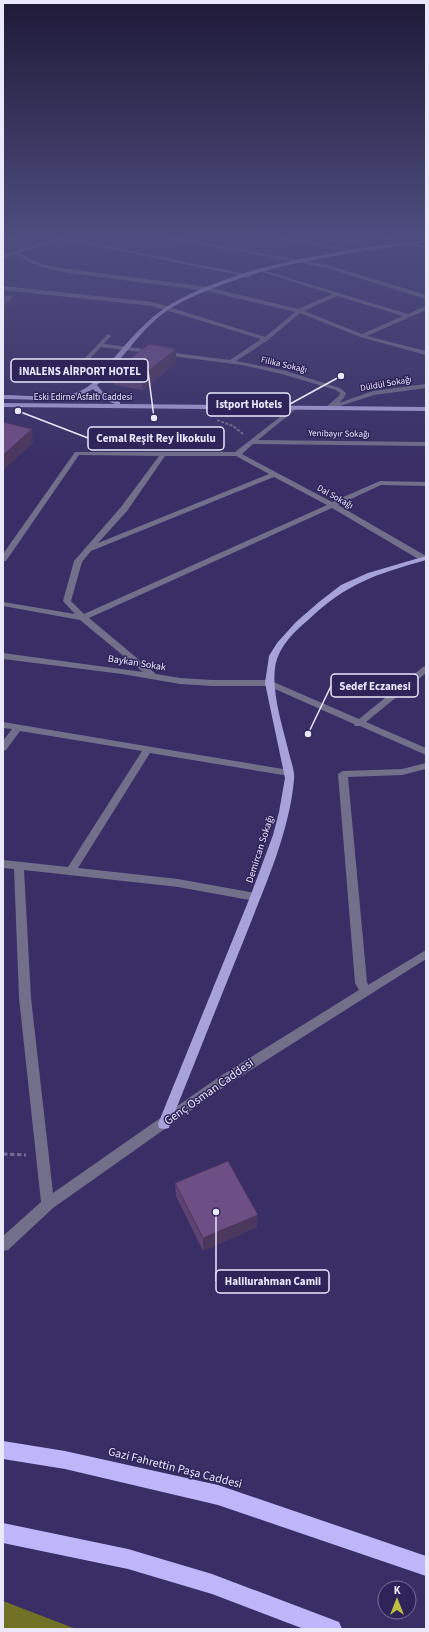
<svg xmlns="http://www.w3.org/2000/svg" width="429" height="1632" font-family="'Source Sans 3',sans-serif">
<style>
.forest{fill:#717126}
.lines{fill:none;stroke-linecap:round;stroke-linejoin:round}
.path-far1{stroke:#736c97;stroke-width:2;stroke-dasharray:3 1.5;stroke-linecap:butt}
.path{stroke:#736c97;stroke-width:3;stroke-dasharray:4.5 2.5;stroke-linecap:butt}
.minor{fill:#716f8a;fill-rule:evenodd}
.major{fill:#a8a2db;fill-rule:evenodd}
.highway{fill:#bdb6fa;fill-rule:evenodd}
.wall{fill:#5e4372}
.shaded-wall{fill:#4c375d}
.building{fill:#6d4e85;stroke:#4c375d}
.labels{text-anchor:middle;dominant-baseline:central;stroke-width:3;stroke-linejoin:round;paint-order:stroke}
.far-street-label{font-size:9px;fill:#e9e8fc;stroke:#2f245a}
.street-label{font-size:10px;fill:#e9e8fc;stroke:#2f245a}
.near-street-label{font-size:12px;fill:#e9e8fc;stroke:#2f245a}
.leader{fill:none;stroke:#e9e8fc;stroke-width:1.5}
.callout-dot{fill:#e9e8fc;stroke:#2f245a;stroke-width:1.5}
.callout{fill:#2f245a;stroke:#e9e8fc;stroke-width:1.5}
.callout-label{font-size:11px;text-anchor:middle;font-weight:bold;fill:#e9e8fc}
</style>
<rect width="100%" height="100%" fill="#392f66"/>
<polygon class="forest" points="3,1601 76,1629 3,1629"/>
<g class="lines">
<polyline class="path-far1" points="217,420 233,426 243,434"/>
<polyline class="path" points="3,1154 26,1155"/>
<g class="minor">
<polygon points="18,237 18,238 3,240 3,238"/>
<path d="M54,237H61L251,275L248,277L61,239L19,253L41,264L61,268L207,287L298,309L332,294L259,271V269L408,314L426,306V310L367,336L426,351V355L360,337L300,313L268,340L236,361L286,371L340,388L346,393L344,398L339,403L373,391L426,384V388L374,395L328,410L325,408L326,407L339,396L340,393L336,390L282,374L242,365L101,347L84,365H80V363L108,334L111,336L104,344L230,360L261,339L152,306L3,290V286L153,302L265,337L295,312L207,291L61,272L37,266L15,255L3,258V255L55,238ZM337,296L403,316L362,334L304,311Z"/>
<polygon points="165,237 173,237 328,265 426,295 426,299 327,268 167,238"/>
<polygon points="276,237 284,237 350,250 348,251 278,238"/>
<polygon points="380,237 386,237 426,247 426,249"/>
<path d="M294,406L297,408L296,409L258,440L426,442V446L253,444L242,454L332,502L380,481L426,482V486L381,485L338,505L426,556V560H420L332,508L89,618L156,674L180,678L212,680H269L359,719L423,667L426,666V673L366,722L426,748V755L360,726H355L354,724L268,686H212L180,684L122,674L3,659V653L143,672L80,620L3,606V602L75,614L63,601L74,561L121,507L159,456L79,455L6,561H3V554L75,452H235ZM165,456H236L269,474L98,543L127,511ZM274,477L327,505L84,614L71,601L82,562L91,551Z"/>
<polygon points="3,722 289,770 294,773 289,776 150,753 78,868 178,879 255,893 259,894 260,897 259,900 255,901 178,887 24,870 31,998 53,1193 219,1077 359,990 355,983 338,774 343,771 402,769 426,763 426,769 402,775 348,777 367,982 368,985 426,950 426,959 227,1085 53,1208 8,1250 3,1251 3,1236 41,1202 19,998 14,869 3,868 3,860 68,867 142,751 20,731 6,750 3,751 3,741 12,729 3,728"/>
</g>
<g class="major">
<path d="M426,240V242C353,253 286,260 216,287C199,294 181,301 165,312C138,332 121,362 97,385L106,396L120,402V404L426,407V411L3,407V403L115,404L101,398L93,389C67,406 32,398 3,399V395C27,395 55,400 78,392C94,386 103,371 113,359C133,336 152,313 180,299C256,260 343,251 426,240Z"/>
<path d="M426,556V560C374,575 347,583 307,621C296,630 285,641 279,654C266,680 284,730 290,757C292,764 295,773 294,780C289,833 266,883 247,932C221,996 196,1060 170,1124L169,1128L164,1129L159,1128L158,1124L250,897L273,835L279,812L285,778L265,683L269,656L277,643L296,622L319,602L341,585L368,573Z"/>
</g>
<g class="highway">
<polygon points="3,1441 65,1451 218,1485 426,1556 426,1576 218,1505 65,1469 3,1459"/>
<polygon points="3,1523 128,1549 212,1574 339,1622 342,1629 304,1629 212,1594 128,1569 3,1543"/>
</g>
</g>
<g class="wall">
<polygon points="312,237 382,237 382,239 371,246 365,247"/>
<polygon points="393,237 426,237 406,240 394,237"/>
<polygon points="176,363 143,390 114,385 114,371"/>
<polygon points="175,1183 257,1227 203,1251 176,1196"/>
</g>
<g class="shaded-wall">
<polygon points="376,237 382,237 382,239 371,246 365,247 365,241"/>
<polygon points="406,237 426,237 426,238 406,240"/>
<polygon points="14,296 14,299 5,309 5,316 3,318 3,307"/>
<polygon points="176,349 176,363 143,390 142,376"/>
<polygon points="32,429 33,443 3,470 3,455"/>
<polygon points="258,1215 257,1227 203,1251 203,1238"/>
</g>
<g class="building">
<polygon points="345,237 376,237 371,240 365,241"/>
<polygon points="3,295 14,296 3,307"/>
<polygon points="149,344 176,349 142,376 114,371"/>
<polygon points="3,422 32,429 3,455"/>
<polygon points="228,1161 258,1215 203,1238 175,1183"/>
</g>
<linearGradient id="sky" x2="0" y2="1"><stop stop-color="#1f1a38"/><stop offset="0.51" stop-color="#4e4d7f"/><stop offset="1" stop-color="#4e4d7f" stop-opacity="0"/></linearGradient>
<rect width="429" height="465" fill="url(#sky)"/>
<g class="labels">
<g class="far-street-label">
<text transform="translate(284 365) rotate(13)">Filika Sokağı</text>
<text transform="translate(386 384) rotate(-10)">Düldül Sokağı</text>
<text x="83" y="397">Eski Edirne Asfaltı Caddesi</text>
<text transform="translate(339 434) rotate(1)">Yenibayır Sokağı</text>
<text transform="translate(335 497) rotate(29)">Dal Sokağı</text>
</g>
<g class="street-label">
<text transform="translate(137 663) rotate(9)">Baykan Sokak</text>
<text transform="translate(260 849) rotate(-72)">Demircan Sokağı</text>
</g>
<g class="near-street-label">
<text transform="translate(209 1092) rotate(-35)">Genç Osman Caddesi</text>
<text transform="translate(175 1468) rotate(14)">Gazi Fahrettin Paşa Caddesi</text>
</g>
</g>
<path class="leader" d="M154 418L148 371M341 376L290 404M18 411L88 438M308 734L331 686M216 1212L216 1281"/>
<g class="callout-dot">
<circle cx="154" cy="418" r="4"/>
<circle cx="341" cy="376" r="4"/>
<circle cx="18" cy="411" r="4"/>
<circle cx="308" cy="734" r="4"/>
<circle cx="216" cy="1212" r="4"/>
</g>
<g class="callout">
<rect x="11" y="359" width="137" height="23" rx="4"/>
<rect x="207" y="393" width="83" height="23" rx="4"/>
<rect x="88" y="427" width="136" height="23" rx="4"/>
<rect x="331" y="674" width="87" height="23" rx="4"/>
<rect x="216" y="1270" width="113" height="23" rx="4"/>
</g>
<g class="callout-label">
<text x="80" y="375">iNALENS AİRPORT HOTEL</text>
<text x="249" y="408">Istport Hotels</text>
<text x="156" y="442">Cemal Reşit Rey İlkokulu</text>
<text x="375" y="690">Sedef Eczanesi</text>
<text x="273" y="1285">Halilurahman Camii</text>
</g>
<rect width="429" height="1632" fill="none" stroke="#e9e8fc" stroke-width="8"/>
<g transform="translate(397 1600)"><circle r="19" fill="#2f245a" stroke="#79729b"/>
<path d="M0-3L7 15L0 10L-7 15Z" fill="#bfbe41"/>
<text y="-6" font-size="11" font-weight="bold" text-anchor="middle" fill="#e9e8fc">K</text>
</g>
</svg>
